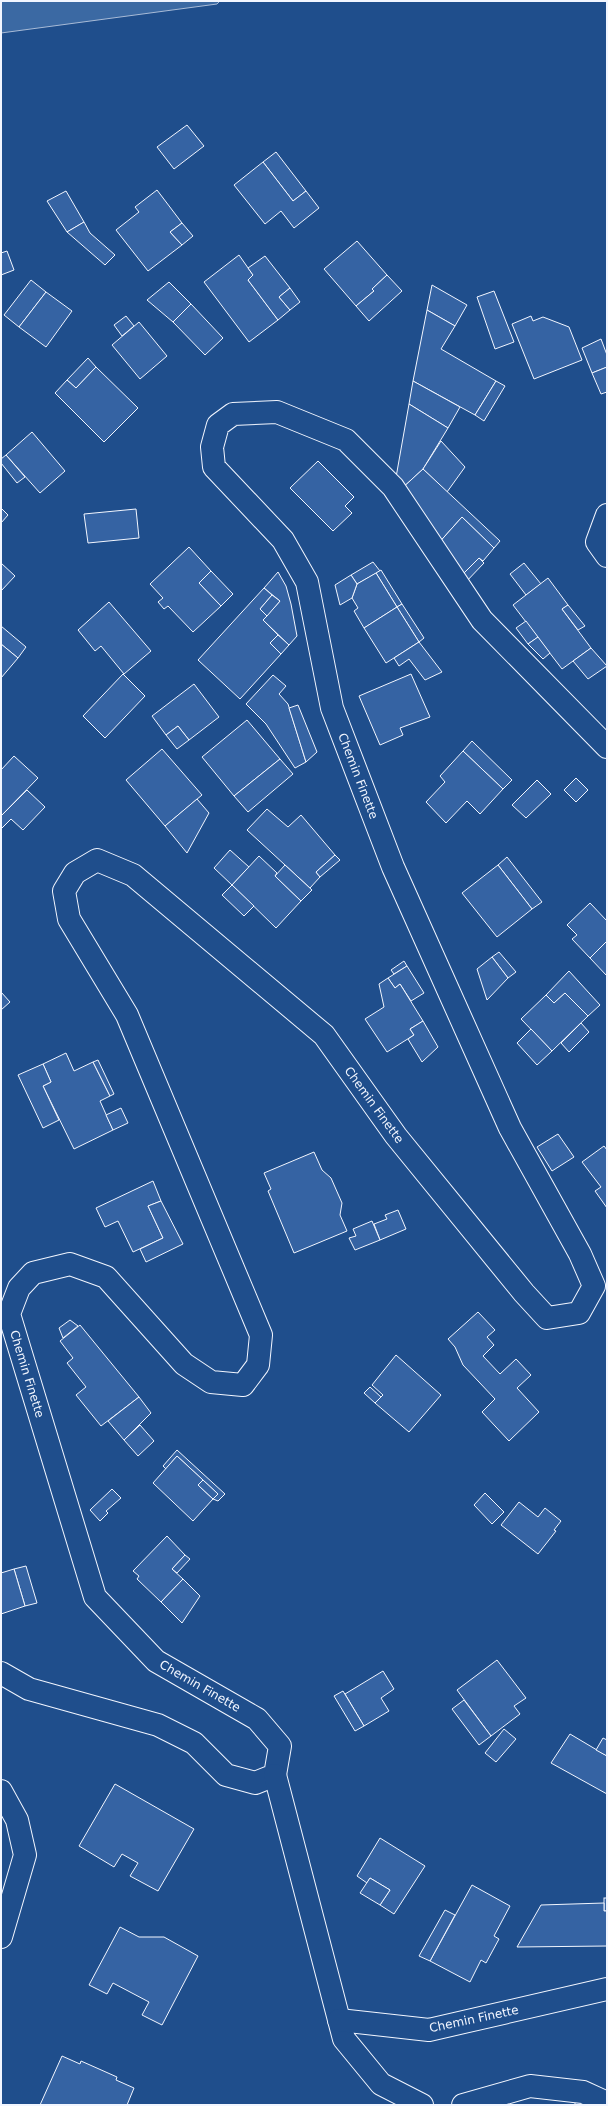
<svg xmlns="http://www.w3.org/2000/svg" width="608" height="2106" font-family="'DejaVu Sans',sans-serif">
<style>
.water{fill:#3b69a3;stroke:#a8bbd7}
.building{fill:#3563a3;stroke:#f2f6ff}
.lines{fill:none;stroke-linecap:round;stroke-linejoin:round}
.minor-casing{stroke:#f2f6ff;stroke-width:24}
.minor{stroke:#1f4e8c;stroke-width:22}
.labels{text-anchor:middle;dominant-baseline:central;stroke-width:3;stroke-linejoin:round;paint-order:stroke}
.street-label{font-size:12px;fill:#f2f6ff;stroke:#1f4e8c}
</style>
<rect width="100%" height="100%" fill="#1f4e8c"/>
<polygon class="water" points="1,1 220,1 217,4 1,33"/>
<g class="building">
<polygon points="187,125 204,146 174,169 157,147"/>
<polygon points="276,152 306,191 293,201 263,162"/>
<polygon points="263,162 293,201 306,191 319,208 294,228 281,211 265,224 234,185"/>
<polygon points="157,190 182,223 170,232 182,245 148,271 116,230 139,212 135,207"/>
<polygon points="66,191 84,222 67,232 47,201"/>
<polygon points="84,222 90,233 115,255 105,265 67,232"/>
<polygon points="182,223 193,236 182,245 170,232"/>
<polygon points="357,241 387,275 372,289 374,291 356,306 324,269"/>
<polygon points="7,251 14,270 1,275 1,253"/>
<polygon points="239,255 253,275 248,280 278,320 249,342 204,282"/>
<polygon points="265,256 290,288 279,297 290,310 278,320 248,280 253,275 248,268"/>
<polygon points="387,275 402,291 369,321 356,306 374,291 372,289"/>
<polygon points="31,280 46,292 19,327 4,315"/>
<polygon points="169,282 191,304 173,322 147,300"/>
<polygon points="432,285 467,305 455,326 427,310"/>
<polygon points="290,288 300,302 290,310 279,297"/>
<polygon points="494,291 514,342 495,349 477,297"/>
<polygon points="46,292 72,311 46,347 19,327"/>
<polygon points="191,304 223,338 205,355 173,322"/>
<polygon points="427,310 455,326 441,349 496,381 475,415 413,381"/>
<polygon points="126,316 134,326 122,336 114,325"/>
<polygon points="531,316 533,321 543,317 569,327 582,360 534,379 512,324"/>
<polygon points="139,322 167,356 140,379 112,345"/>
<polygon points="601,339 607,355 607,367 592,373 582,348"/>
<polygon points="88,358 96,367 76,388 67,380"/>
<polygon points="96,367 138,408 104,442 55,393 67,380 76,388"/>
<polygon points="607,367 607,392 601,394 592,373"/>
<polygon points="413,381 460,407 448,428 409,404"/>
<polygon points="496,381 505,386 484,421 475,415"/>
<polygon points="409,404 448,428 423,469 399,491 395,483"/>
<polygon points="32,432 65,471 40,493 6,455"/>
<polygon points="441,441 465,467 447,492 423,469"/>
<polygon points="6,455 25,477 17,483 1,463 1,459"/>
<polygon points="318,461 354,497 345,506 352,513 333,531 290,488"/>
<polygon points="423,469 500,541 494,548 462,517 436,546 399,491"/>
<polygon points="1,508 8,515 1,523"/>
<polygon points="136,509 139,538 88,543 84,514"/>
<polygon points="462,517 494,548 483,561 479,558 458,579 436,546"/>
<polygon points="189,547 211,571 199,583 221,606 193,632 168,606 164,609 158,602 163,598 150,584"/>
<polygon points="479,558 484,563 463,585 458,579"/>
<polygon points="373,562 380,571 357,584 351,575"/>
<polygon points="1,563 15,576 1,591"/>
<polygon points="524,563 541,584 526,595 510,574"/>
<polygon points="381,570 402,604 397,607 376,573"/>
<polygon points="211,571 233,594 221,606 199,583"/>
<polygon points="278,572 286,586 291,604 297,636 289,645 263,620 280,601 264,588"/>
<polygon points="376,573 397,607 364,628 354,611 358,608 352,598 357,584"/>
<polygon points="351,575 357,584 352,598 340,605 335,585"/>
<polygon points="548,578 568,605 562,609 591,648 562,669 513,605"/>
<polygon points="264,588 272,595 260,609 267,616 263,620 278,635 270,643 281,654 240,699 198,660"/>
<polygon points="272,595 280,601 267,616 260,609"/>
<polygon points="109,602 151,651 124,674 101,646 95,651 78,630"/>
<polygon points="402,604 424,638 419,642 397,607"/>
<polygon points="568,605 585,626 578,630 562,609"/>
<polygon points="397,607 419,642 386,663 364,628"/>
<polygon points="526,621 538,637 528,644 516,628"/>
<polygon points="1,626 26,647 18,658 1,644"/>
<polygon points="278,635 289,645 281,654 270,643"/>
<polygon points="538,637 550,653 543,659 528,644"/>
<polygon points="419,642 442,672 425,680 409,659 399,666 394,658"/>
<polygon points="1,644 18,658 1,678"/>
<polygon points="591,648 607,666 588,679 573,661"/>
<polygon points="123,674 145,696 105,738 83,716"/>
<polygon points="411,674 430,717 400,728 403,735 380,745 359,696"/>
<polygon points="273,675 286,686 279,694 288,704 306,762 295,768 266,724 246,704"/>
<polygon points="194,684 219,717 189,740 178,726 166,735 152,716"/>
<polygon points="298,705 317,752 306,762 289,708"/>
<polygon points="247,720 280,759 234,796 202,757"/>
<polygon points="178,726 189,740 177,749 166,735"/>
<polygon points="472,741 512,780 503,789 463,751"/>
<polygon points="162,749 202,795 165,826 126,780"/>
<polygon points="463,751 503,789 480,814 467,801 446,823 426,802 445,782 440,776"/>
<polygon points="14,756 38,778 1,816 1,770"/>
<polygon points="280,759 293,774 248,812 234,796"/>
<polygon points="576,778 588,790 576,802 564,790"/>
<polygon points="537,780 551,794 526,818 512,805"/>
<polygon points="27,790 45,807 23,830 11,819 1,829 1,816"/>
<polygon points="197,799 209,813 187,853 165,826"/>
<polygon points="267,809 288,827 301,815 335,855 316,872 320,877 310,888 247,830"/>
<polygon points="230,850 249,867 232,885 214,868"/>
<polygon points="335,855 340,860 320,877 316,872"/>
<polygon points="259,856 277,873 275,876 301,901 276,928 232,885"/>
<polygon points="507,857 542,902 532,909 498,865"/>
<polygon points="285,865 312,890 301,901 275,876"/>
<polygon points="498,865 532,909 497,937 462,893"/>
<polygon points="232,885 254,906 244,916 222,895"/>
<polygon points="590,903 607,921 607,941 590,958 572,939 577,935 567,925"/>
<polygon points="607,941 607,976 590,958"/>
<polygon points="499,952 516,972 508,978 492,957"/>
<polygon points="492,957 508,978 487,1000 477,969"/>
<polygon points="404,961 407,966 394,974 391,970"/>
<polygon points="407,966 424,993 411,1001 400,984 395,988 388,978"/>
<polygon points="569,971 600,1005 588,1016 565,993 554,1003 546,995"/>
<polygon points="388,978 395,988 400,984 423,1021 410,1029 414,1035 387,1052 365,1019 384,1007 379,984"/>
<polygon points="1,992 10,1002 1,1010"/>
<polygon points="565,993 588,1016 552,1051 521,1019 546,995 554,1003"/>
<polygon points="423,1021 438,1047 422,1062 408,1039 414,1035 410,1029"/>
<polygon points="581,1023 589,1032 569,1052 561,1043"/>
<polygon points="531,1029 552,1051 537,1065 517,1043"/>
<polygon points="66,1053 74,1071 93,1062 110,1096 100,1101 113,1130 74,1149 43,1086 51,1082 43,1064"/>
<polygon points="98,1060 114,1094 110,1096 93,1062"/>
<polygon points="43,1064 51,1082 43,1086 59,1120 43,1128 18,1075"/>
<polygon points="121,1108 128,1123 113,1130 106,1115"/>
<polygon points="558,1134 574,1157 552,1171 537,1147"/>
<polygon points="604,1146 607,1150 607,1208 595,1191 601,1187 582,1162"/>
<polygon points="314,1152 322,1170 331,1178 342,1203 340,1215 347,1231 294,1253 268,1191 271,1189 264,1173"/>
<polygon points="153,1181 161,1201 148,1206 163,1238 133,1252 118,1221 105,1227 96,1208"/>
<polygon points="161,1201 183,1244 146,1262 140,1249 163,1238 148,1206"/>
<polygon points="398,1210 406,1229 380,1240 374,1224 387,1219 385,1215"/>
<polygon points="372,1221 380,1240 355,1250 349,1238 356,1236 353,1229"/>
<polygon points="478,1312 495,1330 487,1337 494,1345 483,1356 500,1374 516,1359 531,1375 517,1388 539,1412 509,1441 482,1412 495,1399 463,1365 455,1347 448,1339"/>
<polygon points="70,1320 78,1326 63,1338 59,1328"/>
<polygon points="80,1325 139,1397 101,1426 76,1395 86,1387 67,1363 73,1358 60,1341"/>
<polygon points="396,1355 441,1395 409,1432 375,1403 383,1395 372,1385"/>
<polygon points="370,1387 381,1397 375,1403 364,1393"/>
<polygon points="139,1397 151,1413 124,1440 108,1421"/>
<polygon points="140,1425 154,1441 138,1456 124,1440"/>
<polygon points="177,1450 225,1494 218,1501 213,1499 218,1494 177,1456 166,1469 163,1466"/>
<polygon points="177,1456 203,1480 198,1485 213,1499 193,1521 153,1483"/>
<polygon points="203,1480 218,1494 213,1499 198,1485"/>
<polygon points="112,1489 121,1498 106,1511 108,1513 100,1521 90,1510"/>
<polygon points="485,1493 504,1512 492,1524 474,1505"/>
<polygon points="519,1502 538,1517 545,1508 561,1521 554,1530 556,1531 538,1554 501,1525"/>
<polygon points="167,1536 185,1555 172,1569 183,1579 161,1602 137,1579 139,1576 133,1571"/>
<polygon points="185,1555 190,1559 177,1573 172,1569"/>
<polygon points="26,1566 37,1603 25,1606 14,1569"/>
<polygon points="14,1569 25,1606 1,1614 1,1573"/>
<polygon points="183,1579 200,1596 182,1623 161,1602"/>
<polygon points="497,1660 526,1698 514,1706 520,1714 491,1736 457,1690"/>
<polygon points="383,1671 394,1689 381,1698 389,1711 364,1726 345,1694"/>
<polygon points="343,1691 364,1726 355,1731 334,1696"/>
<polygon points="464,1700 491,1736 479,1745 452,1709"/>
<polygon points="504,1729 516,1739 496,1762 485,1753"/>
<polygon points="570,1734 607,1756 607,1794 551,1763"/>
<polygon points="603,1738 607,1740 607,1756 596,1750"/>
<polygon points="115,1784 194,1829 158,1891 130,1876 138,1863 122,1854 114,1867 79,1846"/>
<polygon points="380,1838 425,1866 394,1914 380,1905 390,1890 370,1878 367,1883 357,1876"/>
<polygon points="370,1878 390,1890 380,1905 360,1893"/>
<polygon points="472,1885 510,1906 494,1936 499,1939 486,1963 481,1960 470,1982 430,1961"/>
<rect x="604" y="1898" width="3" height="13"/>
<polygon points="604,1903 604,1911 607,1911 607,1946 517,1947 541,1905"/>
<polygon points="445,1910 455,1915 430,1961 419,1956"/>
<polygon points="120,1927 139,1937 164,1937 198,1956 162,2025 142,2015 149,2002 113,1983 107,1994 89,1985"/>
<polygon points="62,2056 80,2064 81,2061 117,2077 116,2080 134,2088 127,2105 40,2105"/>
<polygon points="578,2099 588,2105 574,2105"/>
</g>
<g class="lines">
<defs>
<g id="minor">
<polyline points="607,515 597,542 607,556"/>
<polyline points="1,1673 29,1689 158,1725 194,1743 226,1775 255,1783 275,1775 280,1746 257,1719 156,1661 95,1597 9,1314 19,1288 33,1273 70,1264 106,1277 184,1364 211,1382 243,1385 258,1365 261,1335 127,1015 69,919 64,891 75,873 97,860 133,875 324,1035 396,1136 524,1293 547,1318 579,1313 594,1286 580,1254 510,1128 393,867 332,708 307,582 283,540 214,467 212,447 218,425 233,414 277,412 346,440 393,487 482,620 607,747"/>
<polyline points="275,1775 344,2039 381,2084 422,2105"/>
<polyline points="1,1791 17,1820 25,1855 1,1937"/>
<polyline points="339,2020 429,2030 607,1989"/>
<polyline points="463,2105 530,2086 583,2092 607,2103"/>
</g>
</defs>
<use href="#minor" class="minor-casing"/>
<use href="#minor" class="minor"/>
</g>
<g class="labels">
<g class="street-label">
<text transform="translate(358 776) rotate(69)">Chemin Finette</text>
<text transform="translate(374 1105) rotate(54)">Chemin Finette</text>
<text transform="translate(27 1374) rotate(73)">Chemin Finette</text>
<text transform="translate(200 1686) rotate(30)">Chemin Finette</text>
<text transform="translate(474 2019) rotate(-12)">Chemin Finette</text>
</g>
</g>
<rect width="608" height="2106" fill="none" stroke="#f2f6ff" stroke-width="4"/>
</svg>
